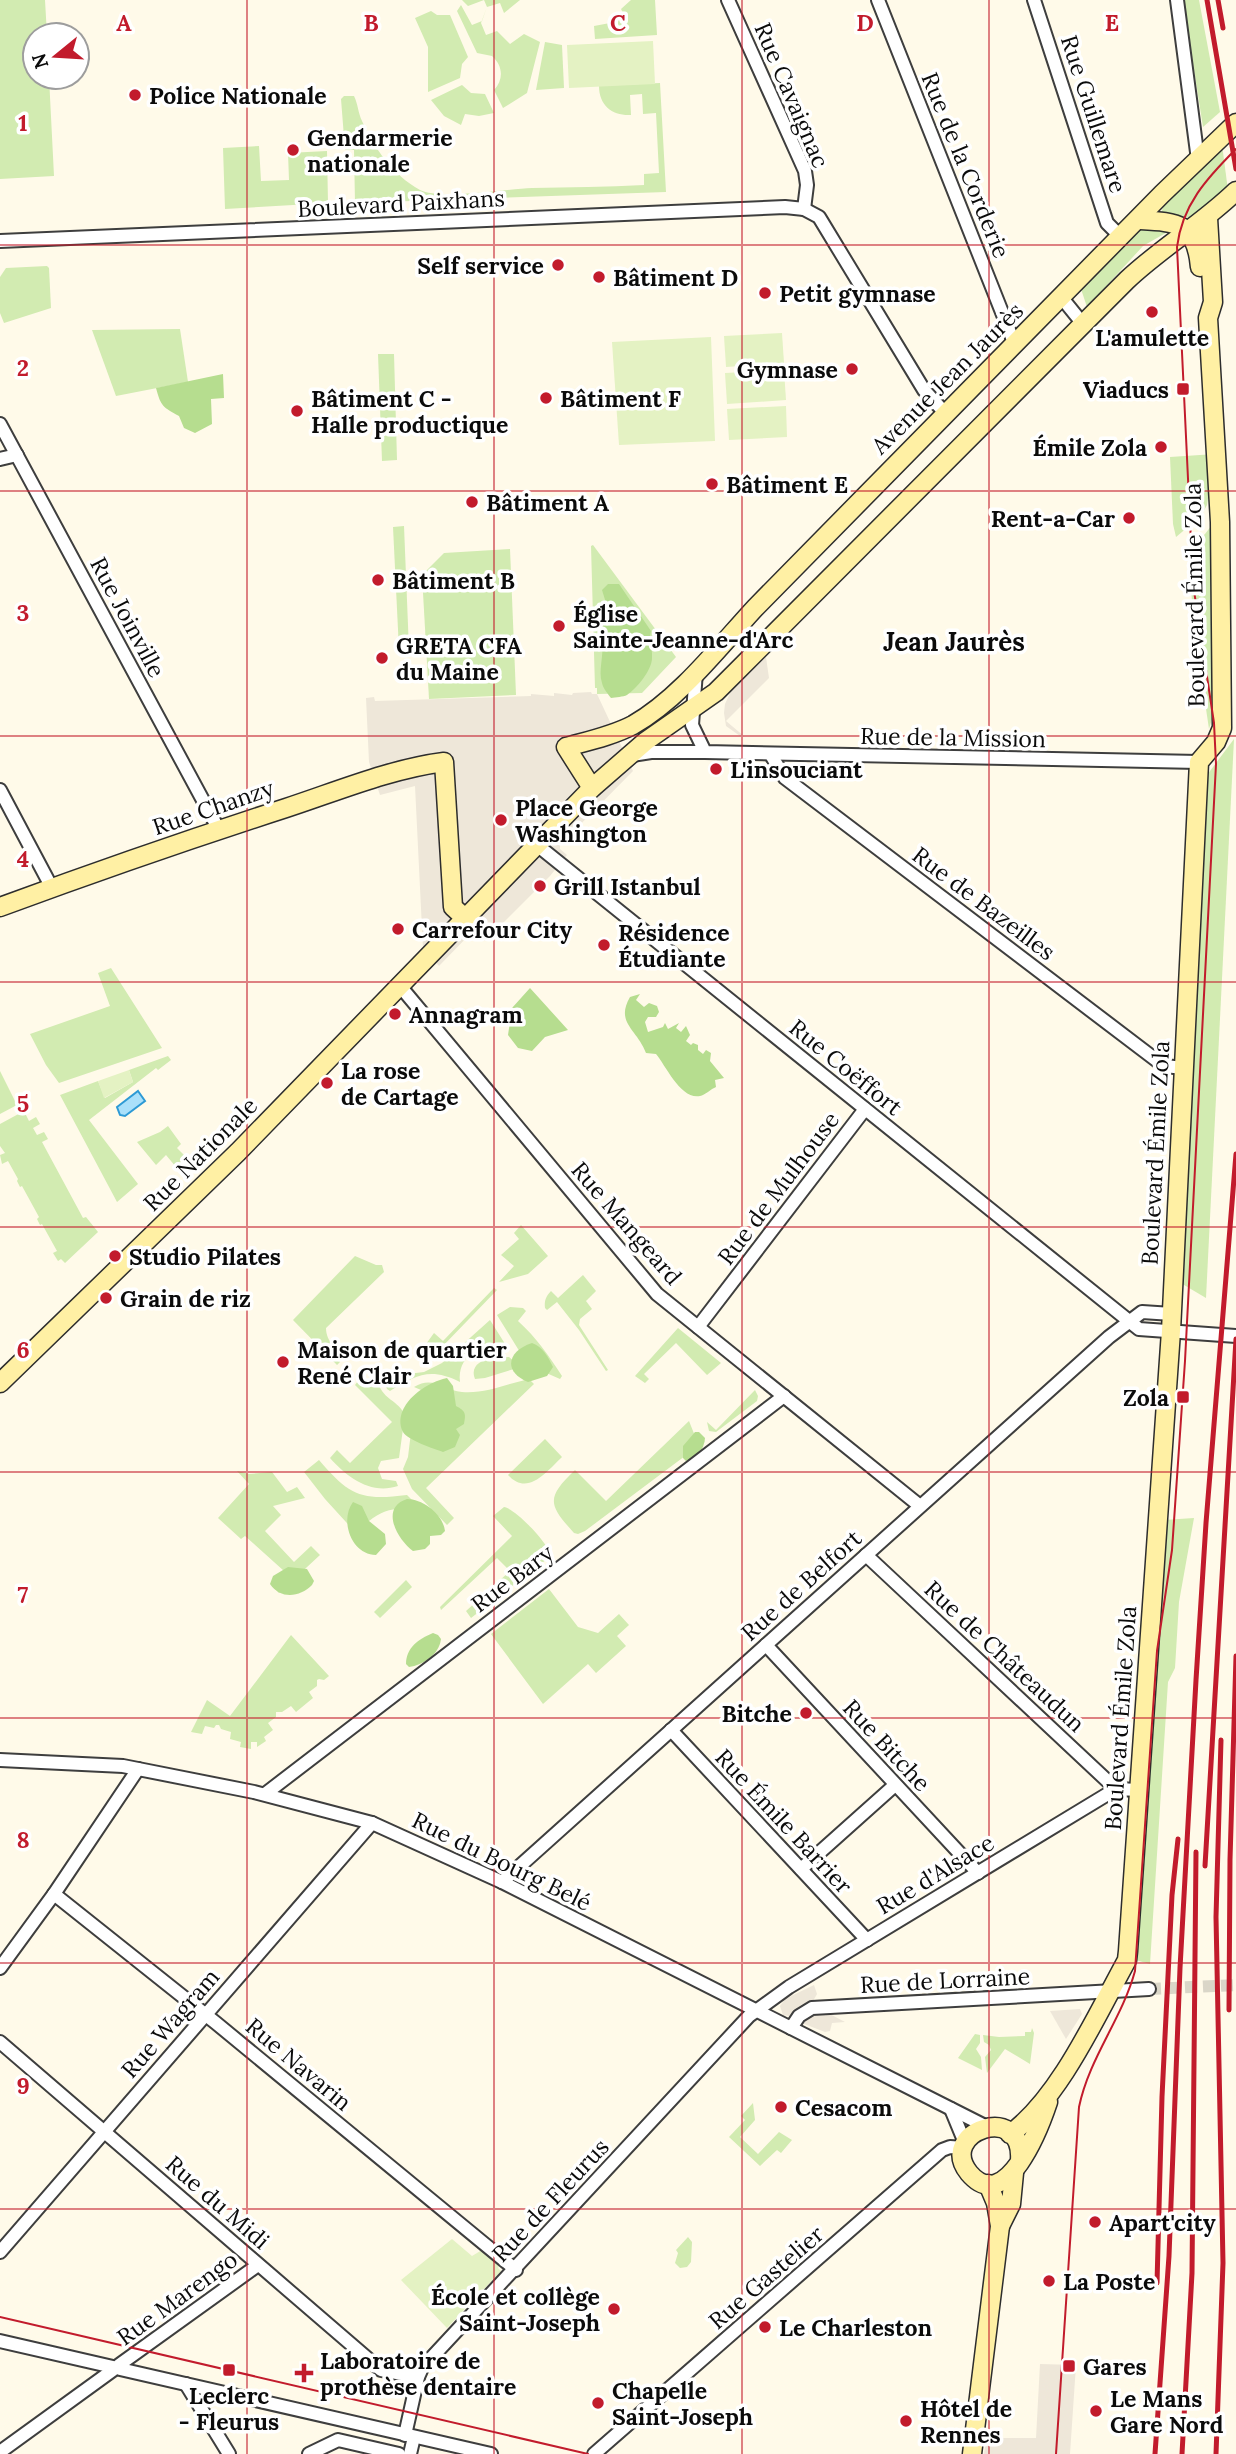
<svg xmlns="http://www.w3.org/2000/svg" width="1236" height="2454" font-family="Lora,serif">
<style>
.green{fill:#d2ebb1}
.forest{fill:#b6dd8f}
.pitch{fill:#e4f2c3}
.plaza{fill:#eee7d9}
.water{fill:#aae0fa;stroke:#2d9ad5;stroke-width:2}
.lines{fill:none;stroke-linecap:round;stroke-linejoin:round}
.street-tunnel{stroke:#dad6c8;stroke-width:12;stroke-dasharray:12 6;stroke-linecap:butt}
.street-casing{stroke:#3e3e3e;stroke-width:16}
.secondary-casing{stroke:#2d2d2d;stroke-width:21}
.street{stroke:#fff;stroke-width:12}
.secondary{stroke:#fff0a4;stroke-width:18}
.tram{stroke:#c21b2c;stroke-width:2}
.rail{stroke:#c21b2c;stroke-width:5}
.grid{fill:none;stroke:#c21b2c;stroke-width:2;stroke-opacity:0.55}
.poi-dot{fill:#c21b2c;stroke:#fff;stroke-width:2.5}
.labels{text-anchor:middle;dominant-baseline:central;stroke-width:7;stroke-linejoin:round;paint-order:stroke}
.poi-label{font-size:23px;font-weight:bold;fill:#0b0b0b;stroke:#fff;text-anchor:start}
.street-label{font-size:23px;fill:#0b0b0b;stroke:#fff}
.quarter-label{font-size:26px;font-weight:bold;fill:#0b0b0b;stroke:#fff}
.grid-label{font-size:23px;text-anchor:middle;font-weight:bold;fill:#c21b2c;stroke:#fff;stroke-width:7;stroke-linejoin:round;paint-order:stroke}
</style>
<rect width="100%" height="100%" fill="#fffae9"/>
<g class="green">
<polygon points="0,0 45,0 47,35 35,35 35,77 49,77 54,176 0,179"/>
<path d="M462,0H520L504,13L500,3L487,7L481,23L486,35L497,31L510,44L524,34L540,42L527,93L503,108L494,90C504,79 503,66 492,56L477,53L457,11L461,5L472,25L482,21L487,7L484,0L468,6Z"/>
<polygon points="631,0 655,0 657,35 595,39 594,26 610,23 624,15 621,9"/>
<polygon points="1183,0 1199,0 1220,112 1203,127"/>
<polygon points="431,11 437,15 450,15 468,57 462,64 460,78 428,92 428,47 415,18"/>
<polygon points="545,42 562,45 564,88 536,90"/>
<path d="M660,83L666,192L355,203L354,150H345L341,99L344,96H354C358,104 358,113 362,121C374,148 393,175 420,190C440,200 506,189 532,188C569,187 607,187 644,185V174L659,173L656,113L643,114L642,94L630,95L631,115C613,116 599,106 599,86Z"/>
<polygon points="462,85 471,93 485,94 494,113 479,116 465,114 461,125 444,116 431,100"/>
<polygon points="1221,137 1229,198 1205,220 1161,214 1169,187"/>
<polygon points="259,146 261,181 289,180 288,153 327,151 328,203 225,209 223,148"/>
<polygon points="1141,227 1171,230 1143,246 1087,307 1081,289 1136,229"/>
<polygon points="47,266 49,268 51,308 4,323 0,313 0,277 6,268"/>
<polygon points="180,329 188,382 116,396 92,330"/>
<polygon points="378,354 394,354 397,460 382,461"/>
<polygon points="1215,454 1207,505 1201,516 1176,537 1173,524 1170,457"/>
<polygon points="1215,521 1221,688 1209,729 1194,628 1188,549 1205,534"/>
<polygon points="404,526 409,650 399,650 393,527"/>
<polygon points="593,545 676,657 642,693 597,694 597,688 595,688 591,546"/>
<polygon points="510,549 516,695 429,699 422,575 444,553"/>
<polygon points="1234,739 1206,1298 1174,1279 1198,787"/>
<polygon points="111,968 162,1048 59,1083 46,1065 30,1034 110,1006 98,973"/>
<polygon points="168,1056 171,1060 158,1070 156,1068 89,1120 138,1184 117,1202 60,1095 98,1081 105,1098 133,1082 129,1070"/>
<polygon points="0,1071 17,1105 0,1114"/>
<polygon points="24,1111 29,1121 36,1117 40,1124 33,1128 37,1135 44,1132 48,1139 42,1142 83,1218 86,1217 98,1232 65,1263 61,1259 58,1261 53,1253 57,1251 42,1224 40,1225 37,1219 39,1217 22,1186 20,1187 17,1181 18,1179 8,1161 2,1164 0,1155 5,1153 0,1146 0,1124"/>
<polygon points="168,1126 181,1144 177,1148 186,1157 176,1167 166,1155 156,1165 137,1142 160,1132"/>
<polygon points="521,1225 548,1256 528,1274 499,1282 514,1266 501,1255 519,1239 514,1233"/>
<path d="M355,1256L376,1265H382L384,1272L326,1328C326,1342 338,1349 340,1362L337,1365L293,1320Z"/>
<path d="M583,1275L596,1291L586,1301L592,1309L580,1319L579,1325L608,1370L606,1371L579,1330L557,1302L547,1310L545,1308C544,1301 546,1296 551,1291L558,1298Z"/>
<polygon points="494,1288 497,1290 440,1349 432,1352 427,1350 426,1344 434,1333 443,1341"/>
<path d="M510,1307L523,1308L526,1311L518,1321C536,1337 549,1356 562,1376L560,1379L535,1368L518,1349L497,1315Z"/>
<path d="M490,1320L507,1347C483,1345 457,1353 460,1382C430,1367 416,1375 390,1391L387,1389L383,1377L424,1372L442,1363Z"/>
<polygon points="678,1328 721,1363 707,1375 676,1343 644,1374 649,1379 645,1383 635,1376"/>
<path d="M492,1357H509L515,1362L514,1369L485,1378L475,1379C470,1366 480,1361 492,1357Z"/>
<path d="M376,1378C384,1402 393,1396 405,1414L399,1458L381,1461L378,1468L382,1479L396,1481L398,1486C370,1495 347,1477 330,1458L337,1450L350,1463L392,1422L355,1385L358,1381Z"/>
<path d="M529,1379L534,1384L426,1488L454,1518L447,1525L412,1489L403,1469L408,1457L411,1432L431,1399L421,1390L414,1387C433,1375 443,1390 462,1392C485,1394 506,1384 529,1379Z"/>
<polygon points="755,1390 758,1396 757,1401 716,1432 709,1431 707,1422 716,1430"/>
<path d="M689,1421L695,1436L705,1441L585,1531L578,1534L574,1533C548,1504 546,1498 575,1470L606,1501Z"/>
<path d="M545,1439L562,1457C547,1471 528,1497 508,1475Z"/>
<path d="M319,1460C349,1495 360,1501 407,1495L442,1530C405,1506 391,1498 356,1533L325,1499L304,1472Z"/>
<polygon points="237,1471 249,1474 272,1472 287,1492 297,1487 305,1498 273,1506 281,1515 265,1531 294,1562 311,1546 320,1555 279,1593 272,1586 284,1571 245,1536 241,1539 218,1518 249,1484"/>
<path d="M504,1507C516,1509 549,1544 551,1556L471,1618L466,1611L510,1571L497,1558L441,1610L440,1607L512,1536L493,1516Z"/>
<polygon points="1194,1518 1179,1602 1175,1668 1168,1682 1150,1964 1132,1959 1164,1520"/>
<polygon points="406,1580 412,1587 380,1618 374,1612"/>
<polygon points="549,1589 578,1627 598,1633 619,1614 629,1625 617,1636 626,1646 596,1673 588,1664 543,1704 491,1634"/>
<polygon points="291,1635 329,1676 324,1680 319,1679 317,1680 317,1686 309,1692 313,1698 296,1712 291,1706 282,1712 276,1712 276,1717 268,1723 273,1730 264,1737 266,1741 257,1747 257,1742 251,1742 251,1749 240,1747 241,1742 230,1739 231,1732 221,1729 219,1725 216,1725 214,1728 205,1726 202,1734 191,1732 207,1700 230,1716"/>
<polygon points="1032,2028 1034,2033 1030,2064 1005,2049 987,2073 985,2057 991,2050 989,2045 984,2042 983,2035 999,2037 1025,2036 1025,2032 1031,2032"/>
<polygon points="975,2034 980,2035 980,2043 976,2049 981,2057 982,2070 958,2058"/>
<polygon points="753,2103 755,2120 740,2137 758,2154 779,2132 792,2140 781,2153 777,2150 760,2166 729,2137 745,2120 741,2116"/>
<polygon points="688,2237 692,2242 691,2262 687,2267 680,2268 675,2263 678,2253 676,2250"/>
</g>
<g class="forest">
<path d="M223,374L224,398L211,399L212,424L195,433L184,428L179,416C163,407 161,407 156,388Z"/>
<path d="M608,584H619L651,631C648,645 653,647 652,658C652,670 637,688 627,695C623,697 616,697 611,698C608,694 603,688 602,683C598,671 604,656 602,643L606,636L601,627V608L606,603L602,590Z"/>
<polygon points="530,988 568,1030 545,1037 532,1051 518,1048 508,1035 512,1008"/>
<path d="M640,994L636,1000L644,1007L649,1003L657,1006L659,1012L656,1017H648L645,1022L648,1032L663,1027L665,1023L668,1029L679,1023L676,1028L681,1032L686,1026L690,1035L686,1041L691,1045L693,1043L698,1045V1050L703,1054L706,1050L711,1053L710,1061L724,1078L715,1080L716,1087C711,1089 705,1095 700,1096C681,1100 666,1066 656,1054L646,1053C637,1029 615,1023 630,997Z"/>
<path d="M532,1343C543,1347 548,1357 553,1367L547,1376L528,1382C503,1372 507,1351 532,1343Z"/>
<path d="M447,1378L453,1386L456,1406C466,1411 466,1414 464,1424L456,1429L460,1435L455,1447L443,1452C435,1449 407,1440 403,1432C391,1406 426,1382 447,1378Z"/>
<path d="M695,1432H699L705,1438C704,1450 697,1458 686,1461L683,1458V1446Z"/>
<path d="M407,1499C423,1499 443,1514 445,1531L441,1535L430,1536V1544L425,1549L413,1551C398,1540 379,1508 407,1499Z"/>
<path d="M353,1502L362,1506L369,1521L385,1534L386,1544L376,1555C352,1555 339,1521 353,1502Z"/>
<path d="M288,1567L307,1569L314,1581L312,1585C300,1597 281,1600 270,1584L273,1576Z"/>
<path d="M433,1633L438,1635L441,1639C439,1655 423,1665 409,1667L406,1664C406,1648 418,1639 433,1633Z"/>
</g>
<g class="pitch">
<polygon points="653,41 655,84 569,88 567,45"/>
<polygon points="782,333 784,363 726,367 724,336"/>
<polygon points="711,337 715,441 619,445 612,342"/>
<polygon points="784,370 786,400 727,404 725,373"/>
<polygon points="786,406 787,437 729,440 727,409"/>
<polygon points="129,1070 133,1082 104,1098 98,1081"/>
<polygon points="452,2239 472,2256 482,2250 499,2266 498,2268 501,2271 447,2328 401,2280"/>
</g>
<g class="plaza">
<polygon points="766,657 769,678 726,721 745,737 740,736 726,726 724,713 725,704 731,691"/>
<polygon points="591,692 592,694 597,694 633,771 560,845 560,849 567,855 550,876 485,941 473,931 439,966 423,949 415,786 380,795 369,762 366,698 374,697 375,701 531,696 531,694 554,696 554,693 572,695 573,693"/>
<polygon points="814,1985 817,1994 813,2001 796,2013 789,2016 783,2015 780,2006 785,1999"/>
<polygon points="1080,2009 1082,2014 1066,2039 1050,2011"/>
<polygon points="826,2012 845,2022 832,2023 830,2031 825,2032 799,2022 806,2015"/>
<polygon points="1040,2364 1076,2365 1070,2454 984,2454 986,2441 992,2438 1036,2438"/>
</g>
<polygon class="water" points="138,1091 145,1101 125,1116 120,1115 117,1107"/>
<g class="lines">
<polyline class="street-tunnel" points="1149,1989 1236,1985"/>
<defs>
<g id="street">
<polyline points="728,0 805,171 807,185 804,209"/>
<polyline points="878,0 1015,345"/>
<polyline points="1034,0 1107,223 1120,236"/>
<polyline points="1177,0 1198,160"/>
<polyline points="0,241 785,207 804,209 819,217 924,390 946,414"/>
<polyline points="1062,298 1083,324"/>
<polyline points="0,424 219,830"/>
<polyline points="0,459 17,455"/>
<polyline points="696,672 692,725 705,752 1199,762"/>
<polyline points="632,755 651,752 705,752"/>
<polyline points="771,755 785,778 1164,1066 1184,1068"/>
<polyline points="0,790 52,888"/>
<polyline points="537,845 1139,1329 1236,1336"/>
<polyline points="400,986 657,1294 920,1506"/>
<polyline points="698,1327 865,1109"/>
<polyline points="866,1555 1116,1789"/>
<polyline points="766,1645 978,1873"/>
<polyline points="671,1730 867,1940"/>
<polyline points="0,1760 123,1766 254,1792 372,1823 502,1882 987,2127"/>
<polyline points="265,1794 784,1396"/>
<polyline points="801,1869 895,1785"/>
<polyline points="502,1882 1109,1337 1142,1312 1172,1314"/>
<polyline points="54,1894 216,2023 516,2270"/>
<polyline points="0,1968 54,1894 138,1769"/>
<polyline points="791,2028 799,2016 812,2008 1149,1989"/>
<polyline points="0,2042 381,2370 418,2377"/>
<polyline points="951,2109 965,2143"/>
<polyline points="0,2252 372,1823"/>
<polyline points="0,2341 113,2367"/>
<polyline points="119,2365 258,2265"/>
<polyline points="120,2369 491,2454"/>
<polyline points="186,2384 229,2454"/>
<polyline points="405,2435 418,2377 422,2368 749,2016 789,1987 1116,1789 1139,1790"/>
<polyline points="0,2452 113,2370"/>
<polyline points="309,2454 338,2440 399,2454"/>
<polyline points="410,2454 414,2437"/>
<polyline points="594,2454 942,2150 950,2147 964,2148"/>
</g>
<g id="secondary">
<path d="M1138,220C1177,222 1196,222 1200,267"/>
<path d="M592,788L566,747C588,741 612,736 633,725C679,699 719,647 755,608L1162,194L1236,123"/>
<path d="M0,907C95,872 190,839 286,808C338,791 390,769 444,762L453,907L466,919"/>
<path d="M0,1383L238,1152L592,788L646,741L716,692L1127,280C1162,247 1202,224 1236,191"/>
<path d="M1010,2134C1060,2098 1097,2014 1127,1960L1128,1951L1171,1331L1199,762L1216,742L1222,728L1220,522L1208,318L1213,302L1208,218"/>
<path d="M1020,2160C1024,2101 936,2132 969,2173C1006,2217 1040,2126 1048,2102"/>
<polyline points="1000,2226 1011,2204 1014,2173"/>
<polyline points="972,2454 1000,2226 996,2203 988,2184"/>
</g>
</defs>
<use href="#street" class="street-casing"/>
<use href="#secondary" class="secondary-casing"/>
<use href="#street" class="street"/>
<use href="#secondary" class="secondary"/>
<g class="tram">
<polyline points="0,2317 588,2454"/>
<path d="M1056,2454L1079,2107C1089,2058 1122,2019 1135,1971L1157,1651L1172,1550L1185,1361L1216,764L1214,723L1193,584L1177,247C1182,205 1207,178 1236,149"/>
</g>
<g class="rail">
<polyline points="1207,0 1236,169"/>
<polyline points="1218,0 1223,28"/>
<polyline points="1205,1866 1236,1339"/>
<polyline points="1229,2010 1230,1860 1236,1656"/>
<polyline points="1157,2283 1162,2097 1172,1895 1178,1839"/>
<polyline points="1155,2454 1169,2256 1180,1968 1196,1680 1206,1523 1236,1154"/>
<polyline points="1182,2454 1192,2273 1196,1852"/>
<polyline points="1216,2454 1223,2263 1216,1917 1221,1740"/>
</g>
</g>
<path class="grid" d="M247,0V2454M494,0V2454M742,0V2454M989,0V2454M0,245H1236M0,491H1236M0,736H1236M0,982H1236M0,1227H1236M0,1472H1236M0,1718H1236M0,1963H1236M0,2209H1236"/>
<g class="poi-dot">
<circle cx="135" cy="95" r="7"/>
<circle cx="293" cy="150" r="7"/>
<circle cx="558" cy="265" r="7"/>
<circle cx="599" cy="277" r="7"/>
<circle cx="765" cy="293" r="7"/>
<circle cx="1152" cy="312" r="7"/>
<circle cx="852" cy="369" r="7"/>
<rect x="1176" y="382" width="14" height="14" rx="3.5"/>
<circle cx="546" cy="398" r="7"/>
<circle cx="297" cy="411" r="7"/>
<circle cx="1161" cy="447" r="7"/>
<circle cx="712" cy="484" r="7"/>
<circle cx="472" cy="502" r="7"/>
<circle cx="1129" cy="518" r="7"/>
<circle cx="378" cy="580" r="7"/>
<circle cx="559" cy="626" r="7"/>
<circle cx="382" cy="658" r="7"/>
<circle cx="716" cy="769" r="7"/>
<circle cx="501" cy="820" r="7"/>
<circle cx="540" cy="886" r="7"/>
<circle cx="398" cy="929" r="7"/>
<circle cx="604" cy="945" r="7"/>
<circle cx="395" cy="1014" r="7"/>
<circle cx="327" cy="1083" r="7"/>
<circle cx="115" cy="1256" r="7"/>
<circle cx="106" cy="1298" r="7"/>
<circle cx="283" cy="1362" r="7"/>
<rect x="1176" y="1390" width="14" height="14" rx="3.5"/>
<circle cx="806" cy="1713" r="7"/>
<circle cx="781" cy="2107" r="7"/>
<circle cx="1095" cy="2222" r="7"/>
<circle cx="1049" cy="2281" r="7"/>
<circle cx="614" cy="2309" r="7"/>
<circle cx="765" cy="2327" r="7"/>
<rect x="1062" y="2359" width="14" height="14" rx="3.5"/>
<rect x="222" y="2363" width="14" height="14" rx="3.5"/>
<path d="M300.5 2362.5h7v7h7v7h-7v7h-7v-7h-7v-7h7z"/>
<circle cx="598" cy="2403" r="7"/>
<circle cx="1096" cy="2411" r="7"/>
<circle cx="906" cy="2421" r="7"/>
</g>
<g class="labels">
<g class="poi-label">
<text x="149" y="95">Police Nationale</text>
<text x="307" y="137">Gendarmerie<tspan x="307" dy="26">nationale</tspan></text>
<text x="544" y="265" text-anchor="end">Self service</text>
<text x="613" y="277">Bâtiment D</text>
<text x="779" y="293">Petit gymnase</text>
<text x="1152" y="337" text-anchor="middle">L'amulette</text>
<text x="838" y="369" text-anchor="end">Gymnase</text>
<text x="1169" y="389" text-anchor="end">Viaducs</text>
<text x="311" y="398">Bâtiment C -<tspan x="311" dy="26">Halle productique</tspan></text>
<text x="560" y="398">Bâtiment F</text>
<text x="1147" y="447" text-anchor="end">Émile Zola</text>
<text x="726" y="484">Bâtiment E</text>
<text x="486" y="502">Bâtiment A</text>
<text x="1115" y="518" text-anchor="end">Rent-a-Car</text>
<text x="392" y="580">Bâtiment B</text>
<text x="573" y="613">Église<tspan x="573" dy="26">Sainte-Jeanne-d'Arc</tspan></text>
<text x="396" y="645">GRETA CFA<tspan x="396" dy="26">du Maine</tspan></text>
<text x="730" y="769">L'insouciant</text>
<text x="515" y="807">Place George<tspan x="515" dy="26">Washington</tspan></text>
<text x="554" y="886">Grill Istanbul</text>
<text x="412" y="929">Carrefour City</text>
<text x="618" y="932">Résidence<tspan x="618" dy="26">Étudiante</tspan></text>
<text x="409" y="1014">Annagram</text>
<text x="341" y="1070">La rose<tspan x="341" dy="26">de Cartage</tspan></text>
<text x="129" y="1256">Studio Pilates</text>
<text x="120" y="1298">Grain de riz</text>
<text x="297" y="1349">Maison de quartier<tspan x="297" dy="26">René Clair</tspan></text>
<text x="1169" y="1397" text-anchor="end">Zola</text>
<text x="792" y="1713" text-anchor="end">Bitche</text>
<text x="795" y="2107">Cesacom</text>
<text x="1109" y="2222">Apart'city</text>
<text x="1063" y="2281">La Poste</text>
<text x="600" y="2296" text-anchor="end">École et collège<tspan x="600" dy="26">Saint-Joseph</tspan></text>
<text x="779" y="2327">Le Charleston</text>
<text x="320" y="2360">Laboratoire de<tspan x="320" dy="26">prothèse dentaire</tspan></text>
<text x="1083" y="2366">Gares</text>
<text x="612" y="2390">Chapelle<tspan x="612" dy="26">Saint-Joseph</tspan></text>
<text x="229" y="2395" text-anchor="middle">Leclerc<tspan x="229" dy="26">- Fleurus</tspan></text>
<text x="1110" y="2398">Le Mans<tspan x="1110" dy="26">Gare Nord</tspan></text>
<text x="920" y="2408">Hôtel de<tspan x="920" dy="26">Rennes</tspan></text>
</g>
<g class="street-label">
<text transform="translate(792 95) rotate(67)">Rue Cavaignac</text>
<text transform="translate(1094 114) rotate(72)">Rue Guillemare</text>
<text transform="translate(966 165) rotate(68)">Rue de la Corderie</text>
<text transform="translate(401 203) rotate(-3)">Boulevard Paixhans</text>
<text transform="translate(947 378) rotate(-45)">Avenue Jean Jaurès</text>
<text transform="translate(1194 595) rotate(-91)">Boulevard Émile Zola</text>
<text transform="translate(128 617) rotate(62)">Rue Joinville</text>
<text transform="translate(953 737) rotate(1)">Rue de la Mission</text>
<text transform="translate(213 807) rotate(-19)">Rue Chanzy</text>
<text transform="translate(984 903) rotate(37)">Rue de Bazeilles</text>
<text transform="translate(846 1067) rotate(39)">Rue Coëffort</text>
<text transform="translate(1155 1153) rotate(-87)">Boulevard Émile Zola</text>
<text transform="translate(200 1154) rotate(-45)">Rue Nationale</text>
<text transform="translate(778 1188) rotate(-53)">Rue de Mulhouse</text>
<text transform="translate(627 1223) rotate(49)">Rue Mangeard</text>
<text transform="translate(512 1578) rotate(-37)">Rue Bary</text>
<text transform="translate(801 1585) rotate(-42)">Rue de Belfort</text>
<text transform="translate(1005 1656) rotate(43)">Rue de Châteaudun</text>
<text transform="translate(1120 1718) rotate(-86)">Boulevard Émile Zola</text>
<text transform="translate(887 1745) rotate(47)">Rue Bitche</text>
<text transform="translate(784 1821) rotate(47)">Rue Émile Barrier</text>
<text transform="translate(502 1861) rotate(26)">Rue du Bourg Belé</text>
<text transform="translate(935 1874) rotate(-31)">Rue d'Alsace</text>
<text transform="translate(945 1980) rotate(-3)">Rue de Lorraine</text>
<text transform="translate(170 2023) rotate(-49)">Rue Wagram</text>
<text transform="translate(299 2064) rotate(40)">Rue Navarin</text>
<text transform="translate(550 2200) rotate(-47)">Rue de Fleurus</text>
<text transform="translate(218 2202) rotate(41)">Rue du Midi</text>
<text transform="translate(766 2277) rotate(-41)">Rue Gastelier</text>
<text transform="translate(177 2298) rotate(-36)">Rue Marengo</text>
</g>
<g class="quarter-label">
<text x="954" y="641">Jean Jaurès</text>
</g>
</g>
<g class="grid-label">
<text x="124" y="31">A</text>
<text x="371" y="31">B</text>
<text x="618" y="31">C</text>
<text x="865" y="31">D</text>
<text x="1112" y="31">E</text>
<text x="23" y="131">1</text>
<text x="23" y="376">2</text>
<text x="23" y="621">3</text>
<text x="23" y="867">4</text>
<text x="23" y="1112">5</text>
<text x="23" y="1358">6</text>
<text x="23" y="1603">7</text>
<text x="23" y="1848">8</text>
<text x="23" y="2094">9</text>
</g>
<g transform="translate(56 56) rotate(252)"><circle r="33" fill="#ffffff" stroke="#9d9d9d" stroke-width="2"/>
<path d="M0-5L12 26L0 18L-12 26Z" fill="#c21b2c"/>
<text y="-10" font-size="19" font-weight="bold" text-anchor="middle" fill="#0b0b0b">N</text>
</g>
</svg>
